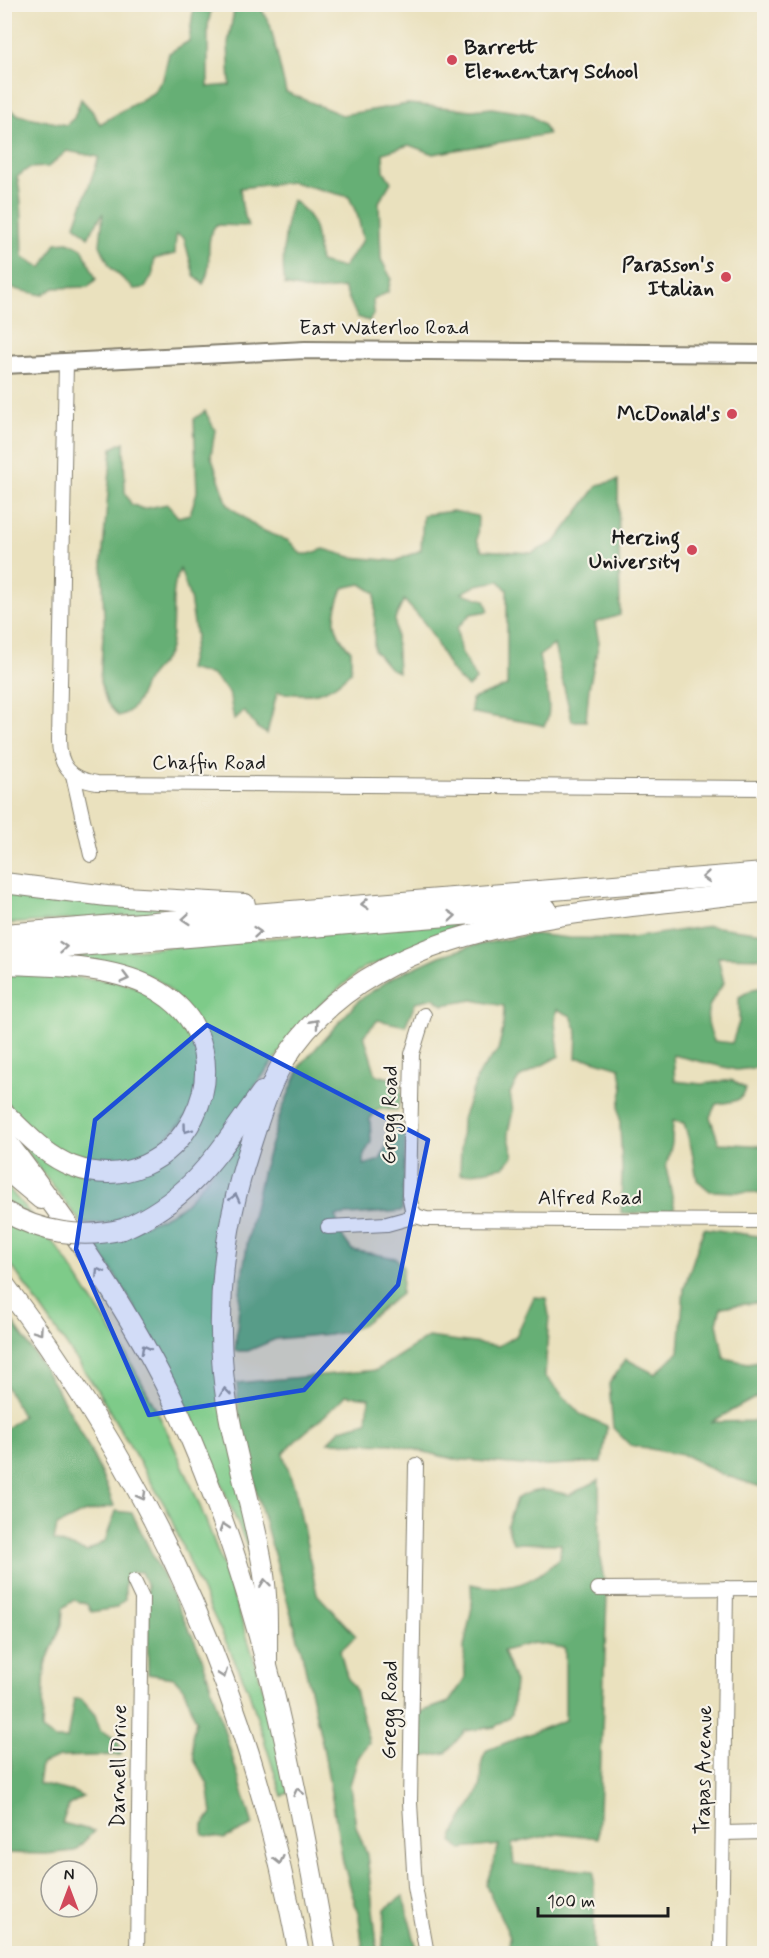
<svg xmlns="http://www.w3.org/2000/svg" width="769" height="1958" font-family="Mynerve,sans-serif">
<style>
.green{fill:#7ecb89;stroke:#4d7452;stroke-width:1.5}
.forest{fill:#66af75;stroke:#416648;stroke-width:1.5}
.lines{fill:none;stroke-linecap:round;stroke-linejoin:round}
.minor-casing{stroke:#837e6d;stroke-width:16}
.major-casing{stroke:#837e6d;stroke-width:20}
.highway-casing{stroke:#837e6d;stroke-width:22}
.minor{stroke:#fff;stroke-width:14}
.major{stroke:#fff;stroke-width:16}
.highway{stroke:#fff;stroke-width:20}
.highway-bridge-casing{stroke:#837e6d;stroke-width:22;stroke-linecap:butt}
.highway-bridge{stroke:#fff;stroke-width:20}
.oneway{stroke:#999}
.marked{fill:#1d4ed8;fill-opacity:0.2;stroke:#1d4ed8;stroke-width:4.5;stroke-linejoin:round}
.poi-dot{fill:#d1495b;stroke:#f7f3e8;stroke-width:2}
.labels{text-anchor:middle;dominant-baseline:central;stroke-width:4.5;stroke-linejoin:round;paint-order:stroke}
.poi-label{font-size:21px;font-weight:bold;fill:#1c1c1c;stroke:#f7f3e8;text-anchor:end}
.street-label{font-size:21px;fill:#1c1c1c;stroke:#f7f3e8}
</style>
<rect width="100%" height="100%" fill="#f7f3e8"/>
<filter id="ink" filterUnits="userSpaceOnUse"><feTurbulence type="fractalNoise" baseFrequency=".0167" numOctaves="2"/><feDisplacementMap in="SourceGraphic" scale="12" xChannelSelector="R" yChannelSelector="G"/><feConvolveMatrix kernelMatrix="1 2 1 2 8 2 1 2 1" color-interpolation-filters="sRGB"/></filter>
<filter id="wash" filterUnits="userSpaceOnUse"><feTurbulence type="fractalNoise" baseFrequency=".008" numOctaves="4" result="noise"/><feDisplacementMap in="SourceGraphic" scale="24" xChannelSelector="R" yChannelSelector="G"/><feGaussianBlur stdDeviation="1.35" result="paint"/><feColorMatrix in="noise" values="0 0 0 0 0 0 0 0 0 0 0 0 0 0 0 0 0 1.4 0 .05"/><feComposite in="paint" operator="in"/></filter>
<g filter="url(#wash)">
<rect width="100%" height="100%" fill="#eae1be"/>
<g class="green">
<polygon points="5,887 216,910 5,924"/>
<path d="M488,919L490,926L363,968L319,1006L290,1039L255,1086L230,1128L176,1194L113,1223L82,1224L9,1129L82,1174L165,1156L209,1064C197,1041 187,1015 173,994C154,967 95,961 65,956Z"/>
<polygon points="4,971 116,981 148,990 186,1023 199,1054 193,1109 147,1159 92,1165 53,1152 5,1101"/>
<path d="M253,1111L218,1276L255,1550L249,1551C206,1445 159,1338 94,1243C122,1232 154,1224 180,1208C200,1194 237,1134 253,1111Z"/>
<polygon points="4,1183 32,1216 5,1202"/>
<path d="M4,1220C17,1226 41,1234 50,1240C60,1247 81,1284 89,1296C191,1444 245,1618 292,1790L282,1796L248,1689L193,1572L167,1509L96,1388L5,1256Z"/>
</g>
<g class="forest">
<path d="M194,5H212L208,26V87L230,85L228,43L235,5H259L270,24L286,92L342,115L408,104L472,110L492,108L529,114L543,124L548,134L433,154L409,145L383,153L384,171L391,182L379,202L381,259L391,278L388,292L373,300L374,313L369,321L357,317L344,288L313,291L285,285C281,263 285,221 292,200C317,216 316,235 320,262L343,268L363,240L358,217L349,197L292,182L240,188L242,206L248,226L216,225C202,242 215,266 203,284L194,275L184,238L176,234L175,254L154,259L153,274L145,288L134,289L110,267L100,245L103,213L88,237L75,225L99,157L67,151L48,167L29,168L17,177C23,196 22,236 23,257L42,268L56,243L68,242L82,248L96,279L88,287L54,288L42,295L5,287V106L19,115L66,125L74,118L81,99L92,111L100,124L153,93L163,79L169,53L189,41Z"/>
<path d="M205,411L215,430L211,456L228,505L259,529L289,541L301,554H309L324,549L351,557L396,561L421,550L423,515L453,511L478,516L477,540L482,550L532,553L555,542L598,485L618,480L620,615L595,623L599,642L589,688L586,721H572L554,645L539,656C542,675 556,709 544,726C520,719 496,719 471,712L472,699L507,686V590L499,581L477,585L462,593L485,600L489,611L471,614L457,628L460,649L476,680L468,687C448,672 443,654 431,633C425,621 413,611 404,600L395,619L398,672L389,668L374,650L375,593L361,584L343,588C333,616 329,628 351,651V671C328,696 310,697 277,692L267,734L257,728L244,711L234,720L229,692L212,675L188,669L196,637L190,598L180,569C168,594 176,621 170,648C166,663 152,669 146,682C138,698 137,711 118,716L107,703L100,682L104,620L102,561L112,448L124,442L125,492L131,504L143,509L167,504L178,517L190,514L197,492L194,419Z"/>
<path d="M709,926L764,933V958L718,957L724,983C707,1007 702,1013 714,1041L732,1043L739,1022V997L753,989L764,987V1067L736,1070L673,1055L675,1081L702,1084L732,1080L746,1089C742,1103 729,1102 716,1104L710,1117L719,1143L764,1146V1193L710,1191L697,1180L692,1151L684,1123L673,1121L672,1143L666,1167L676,1214L621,1213L622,1169L619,1105L623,1089L620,1068L590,1059L576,1058L577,1031L571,1016L557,1009C552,1026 559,1038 559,1056L519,1078L510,1093L513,1111L508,1132L513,1156L504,1167C489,1168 475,1175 460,1174L462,1119L479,1073L498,1050L503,1029L504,1006L473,1000L443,1005L434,998L416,1002L405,1026L378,1020L364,1035L376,1075L399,1080L402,1096L397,1110L378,1109L370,1119L371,1142L364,1155V1165L380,1160L397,1121L406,1130L402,1211L336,1216L339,1232L352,1250L396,1258L403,1267L401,1294L360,1326L341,1333L276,1339L248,1351H235L241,1283L250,1226L263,1169L281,1112L301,1065L360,999L394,977L440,956L472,946L534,934L569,938L625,939Z"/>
<polygon points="704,1228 764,1237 764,1302 721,1307 717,1323 724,1358 748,1363 764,1360 764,1393 711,1422 764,1421 764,1488 721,1474 687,1456 630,1445 613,1428 609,1384 626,1359 655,1374 679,1352 684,1288"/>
<path d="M534,1297L546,1298L549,1315L545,1376L580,1414L607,1426L602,1462L533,1466L453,1459L392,1444L328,1442L341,1429L367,1422L369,1398L346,1395C327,1417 301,1432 283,1454L296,1493L317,1594L356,1636L340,1651L347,1677L354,1687L369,1742L358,1758L350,1785L356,1826L367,1855L377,1945V1953H363L359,1917L343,1862L324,1752L301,1649L246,1456L239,1415L237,1383L377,1370L428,1337L498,1346L516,1336Z"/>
<path d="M4,1310C46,1368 90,1439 114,1506L83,1513L57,1526L54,1541L87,1552L105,1541L116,1511L132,1513L201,1654L253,1825L224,1839L203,1835V1825L212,1813L208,1784L194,1760L192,1737L196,1720L184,1689L174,1678L148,1674L147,1586L141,1572H132L125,1584V1600L116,1608L91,1612L87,1604L74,1600L63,1608L62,1624L45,1665L42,1730L55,1739H67L74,1699H81L95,1715L100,1730C112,1736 121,1740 121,1755L60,1757L41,1764L38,1784L74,1792L83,1797L69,1805L62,1823L94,1831L75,1851L46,1854L5,1853V1790L11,1766L9,1753L4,1747V1430L22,1416L5,1384Z"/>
<path d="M599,1480L600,1558L607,1597L598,1838L558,1833L512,1844L514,1865L594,1871V1953H508L510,1937L486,1885L499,1845L460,1849L452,1841C457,1821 473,1808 480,1787C485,1771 476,1769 487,1750L565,1720V1648L533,1643L503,1651L515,1682L512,1714L495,1727L465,1731L446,1753L422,1757L415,1714L449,1702L465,1679L464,1647L472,1607L471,1584C509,1593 532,1584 560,1558L561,1544L513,1543L507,1525L516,1499C535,1487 548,1489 569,1495Z"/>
<polygon points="403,1896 418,1953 382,1953 385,1909"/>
</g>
</g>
<g filter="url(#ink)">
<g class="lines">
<defs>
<g id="minor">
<path d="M66,362L59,739C59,766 70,779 97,783L764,788"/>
<polyline points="73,775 91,855"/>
<polyline points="416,1216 426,1219 764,1221"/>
<polyline points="416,1216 412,1210 409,1195 412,1054 424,1015"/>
<polyline points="328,1227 387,1224 416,1216"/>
<polyline points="416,1465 410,1803 415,1887 427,1954"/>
<polyline points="134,1581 142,1598 137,1954"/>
<polyline points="598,1589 764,1588"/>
<polyline points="724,1833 764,1832"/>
<polyline points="721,1954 726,1588"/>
</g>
<polyline id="major" points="4,365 305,350 764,354"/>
<g id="highway">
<polyline points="4,883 107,896 245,904"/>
<polyline points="716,896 764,892"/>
<polyline points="4,934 764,873"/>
<polyline points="4,952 546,908"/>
<path d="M4,964C54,966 117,965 160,992C259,1054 179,1207 72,1166C44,1155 26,1133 4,1113"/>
<path d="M4,1138C69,1224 133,1314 179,1413C258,1584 294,1769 326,1954"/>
<polyline points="4,1168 41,1199"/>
<path d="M123,1229C193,1199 219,1151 262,1092"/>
<path d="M4,1284C161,1493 250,1697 299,1954"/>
<path d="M267,1662C267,1631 268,1599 263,1568C252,1502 229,1439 223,1372C216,1295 226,1220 250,1147C259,1119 268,1089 282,1064C370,917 577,915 728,895"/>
</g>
</defs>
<use href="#minor" class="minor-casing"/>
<use href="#major" class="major-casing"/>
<use href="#highway" class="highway-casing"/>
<use href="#minor" class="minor"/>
<use href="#major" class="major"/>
<use href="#highway" class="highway"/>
<defs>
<path id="highway-bridge" d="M4,1211C41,1233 83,1239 123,1229"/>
</defs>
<use href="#highway-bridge" class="highway-bridge-casing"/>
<use href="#highway-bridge" class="highway-bridge"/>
</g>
<defs><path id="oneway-chevron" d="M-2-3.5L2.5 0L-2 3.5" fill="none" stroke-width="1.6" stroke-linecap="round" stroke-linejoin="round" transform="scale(1.5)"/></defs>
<g class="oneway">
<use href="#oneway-chevron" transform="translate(706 877) rotate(175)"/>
<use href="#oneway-chevron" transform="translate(365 904) rotate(176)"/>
<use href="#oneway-chevron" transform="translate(452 916) rotate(-5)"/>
<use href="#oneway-chevron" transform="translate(186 919) rotate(175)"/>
<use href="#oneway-chevron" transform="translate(257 932) rotate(-5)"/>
<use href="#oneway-chevron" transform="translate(63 947) rotate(-5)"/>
<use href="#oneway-chevron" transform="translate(125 978) rotate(15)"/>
<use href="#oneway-chevron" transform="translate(315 1023) rotate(-48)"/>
<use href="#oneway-chevron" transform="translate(187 1129) rotate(126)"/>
<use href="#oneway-chevron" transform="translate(235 1198) rotate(-77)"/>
<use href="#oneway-chevron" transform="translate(99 1272) rotate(-123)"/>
<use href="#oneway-chevron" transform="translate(39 1331) rotate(55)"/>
<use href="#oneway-chevron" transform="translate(145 1349) rotate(-119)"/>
<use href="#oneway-chevron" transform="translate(225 1392) rotate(-97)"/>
<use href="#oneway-chevron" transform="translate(142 1496) rotate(61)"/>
<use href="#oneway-chevron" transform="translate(224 1527) rotate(-108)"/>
<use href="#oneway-chevron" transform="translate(265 1583) rotate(-97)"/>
<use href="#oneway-chevron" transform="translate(223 1674) rotate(70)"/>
<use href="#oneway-chevron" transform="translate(298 1792) rotate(-103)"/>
<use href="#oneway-chevron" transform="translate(279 1860) rotate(77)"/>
</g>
</g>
<path class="marked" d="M207,1025L428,1140L398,1285L304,1390L149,1415L76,1249L95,1120Z"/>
<g class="poi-dot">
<circle cx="452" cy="60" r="6"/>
<circle cx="726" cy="277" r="6"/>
<circle cx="732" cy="414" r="6"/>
<circle cx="692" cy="550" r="6"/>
</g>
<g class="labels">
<g class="poi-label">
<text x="464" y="48" text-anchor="start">Barrett<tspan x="464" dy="24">Elementary School</tspan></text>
<text x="714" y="265">Parasson's<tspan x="714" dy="24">Italian</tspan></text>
<text x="720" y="414">McDonald's</text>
<text x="680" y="538">Herzing<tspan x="680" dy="24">University</tspan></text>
</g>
<g class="street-label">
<text x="384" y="328">East Waterloo Road</text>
<text x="209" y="763">Chaffin Road</text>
<text transform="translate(390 1115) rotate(-89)">Gregg Road</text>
<text x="590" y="1198">Alfred Road</text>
<text transform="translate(390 1710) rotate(-89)">Gregg Road</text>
<text transform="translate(119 1766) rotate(-89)">Darnell Drive</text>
<text transform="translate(704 1770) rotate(-89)">Trapas Avenue</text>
</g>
</g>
<rect width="769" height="1958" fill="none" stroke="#f7f3e8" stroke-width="24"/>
<g transform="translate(69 1889)"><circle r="28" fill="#f7f3e8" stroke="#9f9d96" stroke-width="1.5"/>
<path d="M0-4.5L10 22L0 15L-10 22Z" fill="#d1495b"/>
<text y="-9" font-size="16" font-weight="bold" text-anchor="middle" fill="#1c1c1c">N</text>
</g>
<path d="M538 1907v9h130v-9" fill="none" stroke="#1c1c1c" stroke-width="3"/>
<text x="547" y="1907" font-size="18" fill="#1c1c1c" stroke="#f7f3e8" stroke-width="4.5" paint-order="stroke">100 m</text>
</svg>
